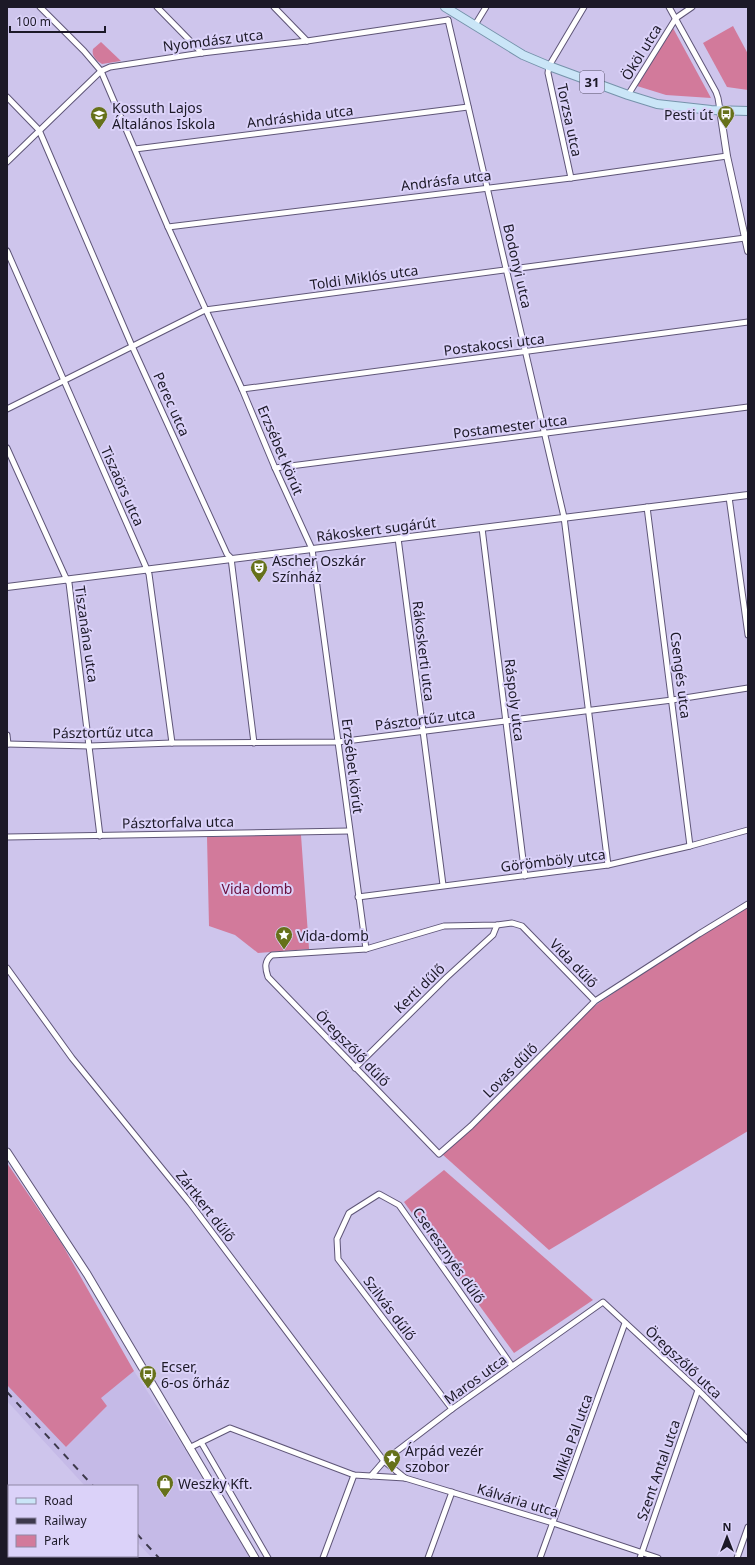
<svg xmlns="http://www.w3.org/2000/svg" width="755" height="1565" font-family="'Noto Sans',sans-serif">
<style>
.built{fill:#c5bae7}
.green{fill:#d27a9b}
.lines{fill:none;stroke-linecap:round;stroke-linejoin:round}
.minor-casing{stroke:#5f5678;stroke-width:7}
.tertiary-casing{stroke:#5f5678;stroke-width:8}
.secondary-casing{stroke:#5f5678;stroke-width:9}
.primary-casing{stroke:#7693ab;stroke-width:10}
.minor{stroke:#fff;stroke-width:5}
.tertiary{stroke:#fff;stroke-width:6}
.secondary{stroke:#fff;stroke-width:7}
.primary{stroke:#cae5f7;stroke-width:8}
.rail{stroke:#3d394c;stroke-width:2;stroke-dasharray:7 7;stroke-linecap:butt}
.labels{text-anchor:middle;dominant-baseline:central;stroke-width:4;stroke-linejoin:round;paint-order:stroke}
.shield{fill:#dbd2f9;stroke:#555066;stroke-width:1}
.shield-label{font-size:13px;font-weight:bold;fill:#1c1927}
.street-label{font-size:14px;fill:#1c1927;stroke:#dbd2f9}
.poi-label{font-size:14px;fill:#1c1927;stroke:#dbd2f9;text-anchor:start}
.park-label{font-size:14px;fill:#680d3b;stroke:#dbd2f9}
</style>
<rect width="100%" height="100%" fill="#cec5ec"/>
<polygon class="built" points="134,1371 181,1443 250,1558 152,1558 137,1542 137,1486 85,1486 7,1401 7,1385 66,1447 107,1406 100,1398"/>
<g class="green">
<polygon points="733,26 748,54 748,90 727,87 703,43"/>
<polygon points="673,28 711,98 666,95 637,86"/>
<path d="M101,42L121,61L102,64C97,61 91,56 93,49Z"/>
<polygon points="301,835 309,949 258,953 235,935 209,926 207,837"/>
<polygon points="748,907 748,1131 549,1250 442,1154 593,1007 689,942"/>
<polygon points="7,1163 62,1244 134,1371 101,1398 107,1406 66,1447 7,1385"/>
<polygon points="444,1170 593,1300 514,1353 404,1202"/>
</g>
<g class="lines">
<defs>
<g id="minor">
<polyline points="40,7 84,51 101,71 168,227 242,389 275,468 312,549 366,949"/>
<polyline points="157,7 202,53"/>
<polyline points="274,7 307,41"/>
<polyline points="669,7 716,92 718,98 720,110"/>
<polyline points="448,20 564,517 608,865"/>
<polyline points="475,25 486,7"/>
<polyline points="628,95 676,18 692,7"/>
<polyline points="7,97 39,130 132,346 227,554 231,558 254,743"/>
<polyline points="135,149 468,107"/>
<polyline points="7,162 101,71 110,67 202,53 307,41 448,20"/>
<polyline points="571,178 548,73 549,66 584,7"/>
<polyline points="168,227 571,178 727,156"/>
<polyline points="7,251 149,574 172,743"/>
<polyline points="242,389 748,322"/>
<polyline points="7,409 205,310 745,238"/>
<polyline points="7,448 65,576 69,583 100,836"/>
<polyline points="275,468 748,407"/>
<polyline points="729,497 748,635"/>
<polyline points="647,507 690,846"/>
<polyline points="482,528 525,876"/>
<polyline points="398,538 443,885"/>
<polyline points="7,735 8,744"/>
<polyline points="7,744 90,746 172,743 338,742 672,700 748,688"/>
<polyline points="7,837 349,831"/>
<polyline points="358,897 608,865 690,846 748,830"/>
<polyline points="7,968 72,1058 190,1203 384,1461 405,1478"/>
<path d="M595,1001L522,926L512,923L497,925L444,926L366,949L272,955C264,961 265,968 268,977L439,1154L471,1126L595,1001L699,934L748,904"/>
<polyline points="355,1068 447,977 493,935 497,925"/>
<polyline points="452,1409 338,1259 337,1239 349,1213 379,1194 399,1205 512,1366"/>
<polyline points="201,1442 268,1558"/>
<polyline points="189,1448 230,1428 354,1475 405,1478 553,1523 658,1558"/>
<polyline points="371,1476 384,1461 452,1409 603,1302 698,1390 748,1440"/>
<polyline points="323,1558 354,1475"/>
<polyline points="428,1558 452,1492"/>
<polyline points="540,1558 625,1323"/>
<polyline points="640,1558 698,1390"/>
<polyline points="737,1558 748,1527"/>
</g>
<g id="tertiary">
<polyline points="720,110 727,156 748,251"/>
<polyline points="7,587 748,495"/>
</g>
<polyline id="secondary" points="7,1152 87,1274 255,1558"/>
<polyline id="primary" points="445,7 523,55 549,66 628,95 657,104 711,110 748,111"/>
</defs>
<use href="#minor" class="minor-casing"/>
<use href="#tertiary" class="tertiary-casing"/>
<use href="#secondary" class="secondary-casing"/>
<use href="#primary" class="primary-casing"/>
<use href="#minor" class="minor"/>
<use href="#tertiary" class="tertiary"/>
<use href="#secondary" class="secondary"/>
<use href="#primary" class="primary"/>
<g class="rail">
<polyline points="7,1392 93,1486"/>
<polyline points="137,1534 159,1558"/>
</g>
</g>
<defs>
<symbol id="bus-pin" viewBox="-11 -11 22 30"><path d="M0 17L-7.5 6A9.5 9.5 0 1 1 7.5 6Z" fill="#66711a" stroke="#dbd2f9"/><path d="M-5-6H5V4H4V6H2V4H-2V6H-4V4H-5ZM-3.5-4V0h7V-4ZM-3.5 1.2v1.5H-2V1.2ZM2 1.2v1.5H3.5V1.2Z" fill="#fff"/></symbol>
<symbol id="school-pin" viewBox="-11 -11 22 30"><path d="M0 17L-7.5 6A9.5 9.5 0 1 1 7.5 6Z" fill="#66711a" stroke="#dbd2f9"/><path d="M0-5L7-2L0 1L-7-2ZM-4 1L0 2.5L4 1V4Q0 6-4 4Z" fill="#fff"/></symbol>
<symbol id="theatre-pin" viewBox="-11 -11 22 30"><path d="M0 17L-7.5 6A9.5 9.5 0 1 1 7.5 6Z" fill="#66711a" stroke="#dbd2f9"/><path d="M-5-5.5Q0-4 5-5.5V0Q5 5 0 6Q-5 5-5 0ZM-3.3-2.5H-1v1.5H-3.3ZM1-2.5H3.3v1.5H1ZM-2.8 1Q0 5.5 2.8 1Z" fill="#fff"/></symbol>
<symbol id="sight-pin" viewBox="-11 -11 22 30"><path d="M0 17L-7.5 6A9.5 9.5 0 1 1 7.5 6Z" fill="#66711a" stroke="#dbd2f9"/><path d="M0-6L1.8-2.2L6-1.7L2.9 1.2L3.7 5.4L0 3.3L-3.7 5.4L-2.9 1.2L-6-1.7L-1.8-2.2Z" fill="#fff"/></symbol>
<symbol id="shop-pin" viewBox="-11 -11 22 30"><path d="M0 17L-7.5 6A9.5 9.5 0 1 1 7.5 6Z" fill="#66711a" stroke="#dbd2f9"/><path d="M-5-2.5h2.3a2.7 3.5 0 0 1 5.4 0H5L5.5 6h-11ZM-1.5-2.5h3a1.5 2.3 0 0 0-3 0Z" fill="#fff"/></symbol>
</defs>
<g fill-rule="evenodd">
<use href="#bus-pin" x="716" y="104" width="20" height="27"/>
<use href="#school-pin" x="89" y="105" width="20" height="27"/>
<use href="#theatre-pin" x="249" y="558" width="20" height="27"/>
<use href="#sight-pin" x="274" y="925" width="20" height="27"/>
<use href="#bus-pin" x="138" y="1364" width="20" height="27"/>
<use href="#sight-pin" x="382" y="1448" width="20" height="27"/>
<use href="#shop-pin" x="155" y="1473" width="20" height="27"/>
</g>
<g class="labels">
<rect class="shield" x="580" y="71" width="24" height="22" rx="3"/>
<g class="shield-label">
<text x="592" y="82">31</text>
</g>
<g class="street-label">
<text transform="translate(213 40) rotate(-7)">Nyomdász utca</text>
<text transform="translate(641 52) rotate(-58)">Ököl utca</text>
<text transform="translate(300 116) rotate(-7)">Andráshida utca</text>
<text transform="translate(570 120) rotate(78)">Torzsa utca</text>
<text transform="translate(446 180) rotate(-7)">Andrásfa utca</text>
<text transform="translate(518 266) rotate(77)">Bodonyi utca</text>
<text transform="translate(364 277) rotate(-8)">Toldi Miklós utca</text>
<text transform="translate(494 344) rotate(-7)">Postakocsi utca</text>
<text transform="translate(172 404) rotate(66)">Perec utca</text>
<text transform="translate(510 426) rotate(-7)">Postamester utca</text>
<text transform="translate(281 450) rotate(67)">Erzsébet körút</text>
<text transform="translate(123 486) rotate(66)">Tiszaörs utca</text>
<text transform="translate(376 529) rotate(-7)">Rákoskert sugárút</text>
<text transform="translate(87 634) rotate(82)">Tiszanána utca</text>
<text transform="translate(424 651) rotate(83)">Rákoskerti utca</text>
<text transform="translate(681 675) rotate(83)">Csengés utca</text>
<text transform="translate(515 700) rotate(83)">Ráspoly utca</text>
<text transform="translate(425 719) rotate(-7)">Pásztortűz utca</text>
<text transform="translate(103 732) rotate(-1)">Pásztortűz utca</text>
<text transform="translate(353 766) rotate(83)">Erzsébet körút</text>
<text transform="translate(178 822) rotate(-1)">Pásztorfalva utca</text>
<text transform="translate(553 860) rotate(-7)">Görömböly utca</text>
<text transform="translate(574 963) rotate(46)">Vida dűlő</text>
<text transform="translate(419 988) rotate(-44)">Kerti dűlő</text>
<text transform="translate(353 1048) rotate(46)">Öregszőlő dűlő</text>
<text transform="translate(510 1070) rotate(-45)">Lovas dűlő</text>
<text transform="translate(206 1206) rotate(52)">Zártkert dűlő</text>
<text transform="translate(449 1255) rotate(55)">Cseresznyés dűlő</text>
<text transform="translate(390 1308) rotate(53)">Szilvás dűlő</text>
<text transform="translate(684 1362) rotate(43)">Öregszőlő utca</text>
<text transform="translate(475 1379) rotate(-36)">Maros utca</text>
<text transform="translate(572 1437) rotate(-70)">Mikla Pál utca</text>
<text transform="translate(658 1470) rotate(-71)">Szent Antal utca</text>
<text transform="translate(518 1500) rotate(17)">Kálvária utca</text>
</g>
<g class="poi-label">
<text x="112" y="107">Kossuth Lajos<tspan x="112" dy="16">Általános Iskola</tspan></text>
<text x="713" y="114" text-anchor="end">Pesti út</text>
<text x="272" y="560">Ascher Oszkár<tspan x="272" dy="16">Színház</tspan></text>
<text x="297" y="935">Vida-domb</text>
<text x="161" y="1366">Ecser,<tspan x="161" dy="16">6-os őrház</tspan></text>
<text x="405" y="1450">Árpád vezér<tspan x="405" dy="16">szobor</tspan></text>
<text x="178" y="1483">Weszky Kft.</text>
</g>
<g class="park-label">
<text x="257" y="888">Vida domb</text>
</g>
</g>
<rect width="755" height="1565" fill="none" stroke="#1c1927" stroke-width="16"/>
<rect x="8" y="1485" width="130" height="72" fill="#dbd2f9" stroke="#8f88a5"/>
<rect x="16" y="1498" width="20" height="6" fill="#cae5f7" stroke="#8f88a5"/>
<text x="44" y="1505" font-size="12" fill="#1c1927">Road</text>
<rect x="16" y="1518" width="20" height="6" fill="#3d394c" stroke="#8f88a5"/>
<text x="44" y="1525" font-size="12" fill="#1c1927">Railway</text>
<rect x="16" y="1535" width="20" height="12" fill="#d27a9b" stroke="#8f88a5"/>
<text x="44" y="1545" font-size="12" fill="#1c1927">Park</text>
<g transform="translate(727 1537)" stroke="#dbd2f9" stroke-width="3" paint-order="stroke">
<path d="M0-3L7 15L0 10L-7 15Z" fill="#1c1927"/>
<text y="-6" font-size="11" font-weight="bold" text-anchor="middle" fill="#1c1927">N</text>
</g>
<path d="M10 26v6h95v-6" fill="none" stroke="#1c1927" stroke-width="2"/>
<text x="16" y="26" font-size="12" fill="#1c1927" stroke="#dbd2f9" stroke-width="3" paint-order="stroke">100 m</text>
</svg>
